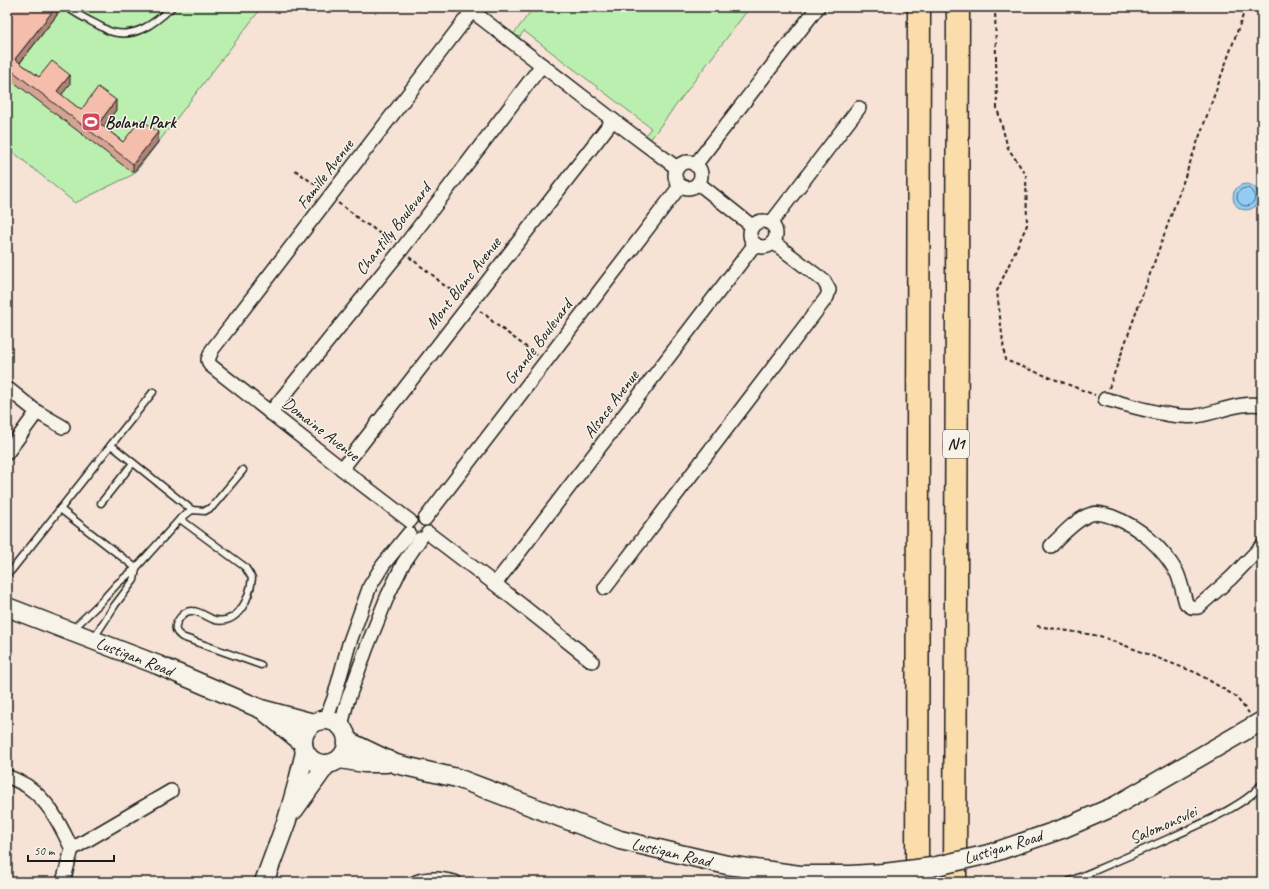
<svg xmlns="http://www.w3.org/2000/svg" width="1269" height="889" font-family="Caveat,sans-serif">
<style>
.green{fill:#bbefaf;stroke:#6c8666}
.water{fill:#94cdf3;stroke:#64869d}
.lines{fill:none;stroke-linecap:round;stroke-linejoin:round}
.shore{stroke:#4c6372;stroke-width:1}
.lane-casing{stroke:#1c1c1c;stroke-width:9}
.street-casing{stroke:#1c1c1c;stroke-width:16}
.secondary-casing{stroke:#1c1c1c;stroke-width:21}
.highway-casing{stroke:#1c1c1c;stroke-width:25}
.path{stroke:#1c1c1c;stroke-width:2;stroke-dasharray:4 3;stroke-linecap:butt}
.lane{stroke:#f7f3e8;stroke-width:6}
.street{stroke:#f7f3e8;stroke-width:13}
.secondary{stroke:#f7f3e8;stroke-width:18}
.highway{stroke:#fbdcab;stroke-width:22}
.secondary-bridge-casing{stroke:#1c1c1c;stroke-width:21;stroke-linecap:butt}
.secondary-bridge{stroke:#f7f3e8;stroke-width:18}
.wall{fill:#d3a393;stroke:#1c1c1c}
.shaded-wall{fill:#ac8478;stroke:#1c1c1c}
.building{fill:#f5bdab;stroke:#1c1c1c}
.labels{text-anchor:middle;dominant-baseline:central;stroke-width:3;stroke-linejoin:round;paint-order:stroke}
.shield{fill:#f7f3e8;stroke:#5e5c59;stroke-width:1}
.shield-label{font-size:16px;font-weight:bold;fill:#1c1c1c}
.poi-label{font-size:17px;font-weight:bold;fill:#1c1c1c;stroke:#f7f3e8;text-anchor:start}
.street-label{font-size:17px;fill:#1c1c1c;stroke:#f7f3e8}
</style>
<rect width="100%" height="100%" fill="#f6e3d6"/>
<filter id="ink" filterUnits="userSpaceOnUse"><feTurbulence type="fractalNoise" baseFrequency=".025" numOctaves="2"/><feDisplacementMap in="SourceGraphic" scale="8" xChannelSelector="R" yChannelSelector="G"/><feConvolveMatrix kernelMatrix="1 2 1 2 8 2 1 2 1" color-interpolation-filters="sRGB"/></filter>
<g filter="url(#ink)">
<g class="green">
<polygon points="7,7 262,7 134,174 75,203 7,147"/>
<polygon points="534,7 750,7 649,141 644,137 651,128 524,31 517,40 512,36"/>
</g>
<circle class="water" cx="1246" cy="197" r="13"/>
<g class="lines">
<circle class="shore" cx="1246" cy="197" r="9"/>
<defs>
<g id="lane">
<path d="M67,7C76,14 86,19 96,24C100,26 105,29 109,31C134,40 155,23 172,7"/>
<polyline points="111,445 192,510 205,511 212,507 243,470"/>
<polyline points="101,503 133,463"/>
<polyline points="60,509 136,568"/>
<path d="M180,519L245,567L252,578C250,597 239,625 215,620C208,618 200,611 192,611C184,610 174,623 176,630C177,634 180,635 182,637L261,665"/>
<polyline points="11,571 153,392"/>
<polyline points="72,630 100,603 117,584 136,568 180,519 192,510"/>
<polyline points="93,639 115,605 134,580 136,568"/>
<polyline points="1258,725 1262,735"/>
<path d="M1068,882C1103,867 1139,852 1174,836C1196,826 1251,803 1262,783"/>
</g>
<g id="street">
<polyline points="472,11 613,120 677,168"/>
<circle cx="688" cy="175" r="13"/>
<polyline points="695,165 818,7"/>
<polyline points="698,183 752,226"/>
<circle cx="763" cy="234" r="13"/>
<polyline points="771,223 859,108"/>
<polyline points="7,388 37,412 63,427"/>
<path d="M1105,399C1129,405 1155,414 1180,416C1185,416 1191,417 1196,416C1217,413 1240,401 1262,405"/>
<polyline points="270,413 402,249 542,65"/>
<polyline points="7,453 37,412"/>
<polyline points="342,469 613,120"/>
<polyline points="425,519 680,186"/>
<polyline points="410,521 342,469 210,365 208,360 212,350 475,7"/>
<polyline points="428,533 495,584 592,661"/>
<path d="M1051,546C1061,536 1078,517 1092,514C1099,512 1106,515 1113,517C1140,527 1163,548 1177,573C1181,582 1183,593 1186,603C1190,607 1192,608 1198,607L1231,578L1262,546"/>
<polyline points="495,584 755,244"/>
<polyline points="605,588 827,297 829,290 824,281 773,242"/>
<polyline points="326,719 334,698 349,644 370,586 383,565 409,533"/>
<polyline points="341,726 347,702 367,647 388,595 403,564 420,539"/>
<path d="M7,776C13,779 21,782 27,786C50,802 60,825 72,849L63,882"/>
<polyline points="72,849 171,791"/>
<path d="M416,882C429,877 442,879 455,882"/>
</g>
<g id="secondary">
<path id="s1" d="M7,607L158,665L261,709L313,723"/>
<polyline points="265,712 303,743"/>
<circle cx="325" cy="742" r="22"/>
<path id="s2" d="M348,741L396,764L457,778L620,840L727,865L800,875H850L884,873"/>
<polyline points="340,759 364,763 387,763"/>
<polyline points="294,810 327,764"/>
<polyline points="989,854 1062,829 1115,806 1262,721"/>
<polyline points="264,882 287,820 298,781 305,752"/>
</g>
<g id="highway">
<polyline points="917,882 919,7"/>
<polyline points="955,882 958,7"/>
</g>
</defs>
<use href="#lane" class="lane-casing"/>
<use href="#street" class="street-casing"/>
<use href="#secondary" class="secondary-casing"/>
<use href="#highway" class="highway-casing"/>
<g class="path">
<polyline points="995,7 997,108 1008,148 1026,175 1027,225 997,291 1005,360 1095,395"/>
<polyline points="295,170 321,189"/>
<polyline points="338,203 351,212 363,223 370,226 392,243"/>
<polyline points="409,257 435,277 442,284 453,290 460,297"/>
<polyline points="480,311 486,315 494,323 537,355"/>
<polyline points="1109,388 1246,7"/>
<polyline points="1037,626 1100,636 1197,673 1235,696 1249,713"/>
</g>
<use href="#lane" class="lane"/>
<use href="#street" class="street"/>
<use href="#secondary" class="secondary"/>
<use href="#highway" class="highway"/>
<defs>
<polyline id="secondary-bridge" points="884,873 932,867 989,854"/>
</defs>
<use href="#secondary-bridge" class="secondary-bridge-casing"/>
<use href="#secondary-bridge" class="secondary-bridge"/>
</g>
<polygon class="wall" points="7,7 57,7 57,15 20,63 39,77 70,84 61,95 81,110 116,110 103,126 123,142 158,142 133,173 7,77"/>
<g class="shaded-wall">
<polygon points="56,7 57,7 57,15 15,69 15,59"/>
<polygon points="70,75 70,84 57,101 57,91"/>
<polygon points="116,100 116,110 99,132 99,123"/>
<polygon points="158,132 158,142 133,173 133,164"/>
</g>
<polygon class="building" points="7,7 56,7 15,59 39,77 52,61 70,75 57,91 81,110 98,87 116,100 99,123 123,142 141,119 158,132 133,164 7,67"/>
</g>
<defs>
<symbol id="stadium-square" viewBox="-11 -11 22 22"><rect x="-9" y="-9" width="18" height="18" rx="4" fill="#d1495b" stroke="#f7f3e8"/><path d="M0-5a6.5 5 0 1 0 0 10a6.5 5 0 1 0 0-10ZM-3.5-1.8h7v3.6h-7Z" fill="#fff"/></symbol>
</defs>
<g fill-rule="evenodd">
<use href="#stadium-square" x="80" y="111" width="22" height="22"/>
</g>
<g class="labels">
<rect class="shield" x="943" y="430" width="26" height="28" rx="3"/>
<g class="shield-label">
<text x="956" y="444">N1</text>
</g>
<g class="poi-label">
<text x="105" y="122">Boland Park</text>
</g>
<g class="street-label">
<text transform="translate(325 174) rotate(-53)">Famille Avenue</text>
<text transform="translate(393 229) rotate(-52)">Chantilly Boulevard</text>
<text transform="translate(463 283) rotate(-52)">Mont Blanc Avenue</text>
<text transform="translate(538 342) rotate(-53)">Grande Boulevard</text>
<text transform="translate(611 404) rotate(-53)">Alsace Avenue</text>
<text transform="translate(321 429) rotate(38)">Domaine Avenue</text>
<text stroke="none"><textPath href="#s1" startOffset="137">Lustigan Road</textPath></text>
<text transform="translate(1163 825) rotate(-24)">Salomonsvlei</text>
<text transform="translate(1003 847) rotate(-17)">Lustigan Road</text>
<text stroke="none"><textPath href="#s2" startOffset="343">Lustigan Road</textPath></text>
</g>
</g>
<rect width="1269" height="889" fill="none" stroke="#f7f3e8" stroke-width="24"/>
<rect x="12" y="12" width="1245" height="865" fill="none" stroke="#1c1c1c" stroke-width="1.5" filter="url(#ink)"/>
<path d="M28 855v6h86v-6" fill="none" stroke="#1c1c1c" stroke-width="2"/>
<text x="34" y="855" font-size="12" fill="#1c1c1c" stroke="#f7f3e8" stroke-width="3" paint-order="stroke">50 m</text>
</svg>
